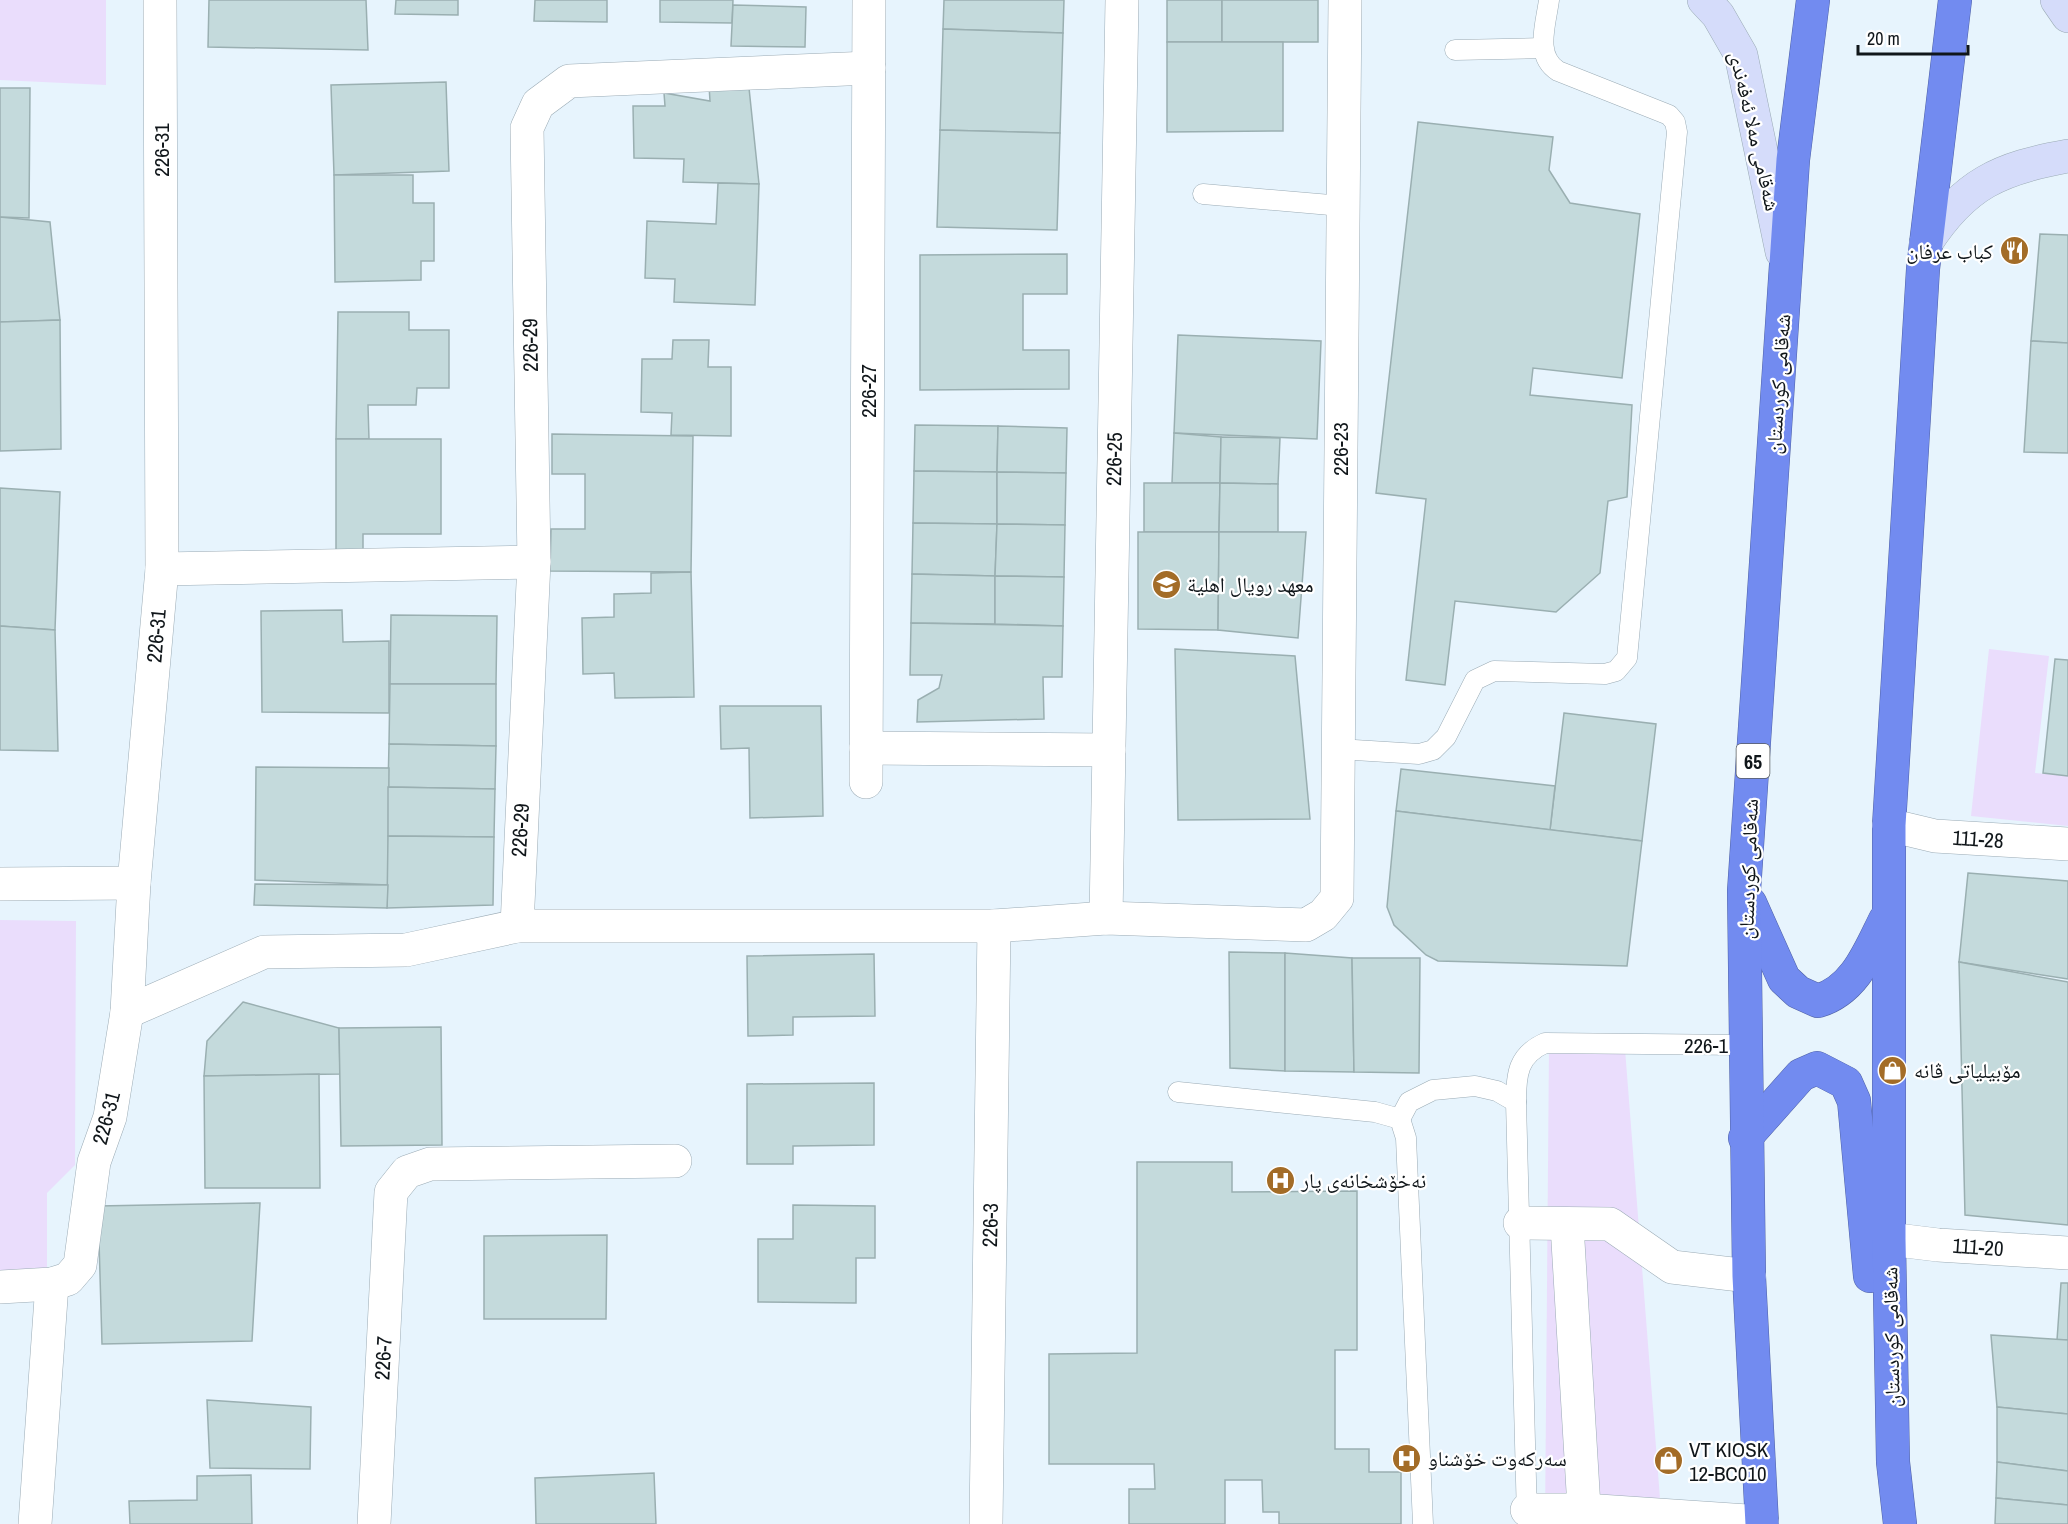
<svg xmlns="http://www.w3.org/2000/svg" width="2068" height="1524" font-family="'Archivo Narrow','Noto Naskh Arabic',sans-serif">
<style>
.green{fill:#eaddfc}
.building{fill:#c4dadc;stroke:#9aafb1;stroke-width:1.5}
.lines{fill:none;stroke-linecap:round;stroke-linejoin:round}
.lane-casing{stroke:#9babb5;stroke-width:21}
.street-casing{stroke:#9babb5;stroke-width:34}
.secondary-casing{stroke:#9babb5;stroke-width:34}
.highway-casing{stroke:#5062a5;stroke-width:34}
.lane{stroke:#fff;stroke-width:20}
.street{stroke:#fff;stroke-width:33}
.secondary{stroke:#d5dcfa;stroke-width:33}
.highway{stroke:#728bf0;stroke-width:33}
.labels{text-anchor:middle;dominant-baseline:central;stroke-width:4.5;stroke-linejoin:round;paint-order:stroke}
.shield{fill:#fff;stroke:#585c5f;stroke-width:1.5}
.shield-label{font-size:20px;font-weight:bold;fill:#10161a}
.street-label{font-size:21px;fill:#10161a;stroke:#fff}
.poi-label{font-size:21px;fill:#10161a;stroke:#fff;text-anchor:start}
</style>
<rect width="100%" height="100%" fill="#e7f4fd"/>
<g class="green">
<polygon points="0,0 106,0 106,85 0,80"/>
<polygon points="1989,649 2049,656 2035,773 2068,776 2068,826 1971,816"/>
<polygon points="0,920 76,921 75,1165 47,1193 47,1281 0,1281"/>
<polygon points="1549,1046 1625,1049 1662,1524 1545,1524"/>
</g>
<g class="building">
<polygon points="209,0 366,0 368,50 208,47"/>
<polygon points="396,0 458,0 458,15 395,14"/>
<polygon points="535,0 607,0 607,22 534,21"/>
<polygon points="660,0 733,0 732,23 660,22"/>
<polygon points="944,0 1064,0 1063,33 943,29"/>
<rect x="1167" y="0" width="55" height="42"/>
<rect x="1222" y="0" width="96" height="42"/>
<polygon points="733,5 806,7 805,47 731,46"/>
<polygon points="943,29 1063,33 1060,133 940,130"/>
<polygon points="1167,42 1283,42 1283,131 1167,132"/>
<polygon points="446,82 449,171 334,175 331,85"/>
<polygon points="709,85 749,88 759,184 683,182 684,159 634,158 633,106 665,106 664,93 710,101"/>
<polygon points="0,88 30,88 29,218 0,217"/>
<polygon points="1418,122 1553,137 1549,170 1570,203 1640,214 1622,378 1533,368 1530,395 1632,405 1627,497 1608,501 1600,573 1556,612 1455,601 1445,685 1406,680 1426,499 1376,493"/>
<polygon points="940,130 1060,133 1057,230 937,227"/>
<polygon points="334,175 413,175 413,203 434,203 434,261 421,261 421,280 335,282"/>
<polygon points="718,183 759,184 755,305 674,302 675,279 645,278 647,221 716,224"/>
<polygon points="0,217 50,222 60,320 0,322"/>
<polygon points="2040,234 2068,235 2068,343 2031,341"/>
<polygon points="1067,254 1067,294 1023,294 1023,350 1069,350 1069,389 920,390 920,255"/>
<polygon points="338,312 409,312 409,330 449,330 449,388 417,388 416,405 368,405 369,439 336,439"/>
<polygon points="60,320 61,449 0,451 0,322"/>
<polygon points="1178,335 1321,341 1317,439 1174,433"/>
<polygon points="673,340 709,340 708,367 731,367 731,436 671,435 672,413 641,412 642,359 672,359"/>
<polygon points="2031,341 2068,343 2068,453 2024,452"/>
<polygon points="915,425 998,426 997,472 914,471"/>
<polygon points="998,426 1067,428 1066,473 997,472"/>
<polygon points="1174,433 1221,437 1220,483 1172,483"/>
<polygon points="552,434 693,436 691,572 550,571 551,529 585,529 585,474 552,474"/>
<polygon points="1221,437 1280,438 1278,484 1220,483"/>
<polygon points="336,439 441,439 441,534 363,534 363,562 336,562"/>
<polygon points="914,471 997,472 997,524 913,523"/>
<polygon points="997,472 1066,473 1065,525 997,524"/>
<polygon points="1144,483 1220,483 1219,532 1144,532"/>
<polygon points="1220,483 1278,484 1278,532 1219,532"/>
<polygon points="0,488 60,492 55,630 0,626"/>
<polygon points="913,523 997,524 995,576 912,574"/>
<polygon points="997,524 1065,525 1064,577 995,576"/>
<polygon points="1138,532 1219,532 1218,630 1138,629"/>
<polygon points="1219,532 1306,532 1298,638 1218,630"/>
<polygon points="691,572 694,697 615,698 614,673 583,674 582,618 614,617 614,594 651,593 651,573"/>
<polygon points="912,574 995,576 995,624 911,623"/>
<polygon points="995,576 1064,577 1063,626 995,624"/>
<polygon points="342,610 343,642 389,641 389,713 262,712 261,611"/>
<polygon points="391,615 497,616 496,684 390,684"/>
<polygon points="911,623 1063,626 1062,677 1043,677 1044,719 917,722 918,700 939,688 942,675 910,675"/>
<polygon points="0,626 55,630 58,751 0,750"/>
<polygon points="1175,649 1295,656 1310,819 1178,820"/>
<polygon points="2055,659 2068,660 2068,776 2043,773"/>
<polygon points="390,684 496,684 496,746 389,744"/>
<polygon points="720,706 821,706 823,816 750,818 749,748 721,749"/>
<polygon points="1564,713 1656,724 1642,841 1550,830"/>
<polygon points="389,744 496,746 495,789 388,787"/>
<polygon points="256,767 389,768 388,885 255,880"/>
<polygon points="1401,769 1555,786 1550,830 1396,811"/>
<polygon points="388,787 495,789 494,837 388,836"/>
<polygon points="1396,811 1642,841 1627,966 1438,961 1426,955 1394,925 1387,907"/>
<polygon points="388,836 494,837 493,905 387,908"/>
<polygon points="1968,873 2068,881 2068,979 1959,962"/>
<polygon points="255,884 388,885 387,908 254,905"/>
<polygon points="1229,952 1285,953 1285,1071 1230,1068"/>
<polygon points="1285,953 1352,958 1354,1072 1285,1071"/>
<polygon points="874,954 875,1016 793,1017 793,1035 748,1036 747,956"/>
<polygon points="1352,958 1420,958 1419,1073 1354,1072"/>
<polygon points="1959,962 2068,982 2068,1225 1965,1215"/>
<polygon points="243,1002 339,1028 340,1074 204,1076 207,1041"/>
<polygon points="441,1027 442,1145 341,1146 339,1028"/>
<polygon points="319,1074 320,1188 205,1188 204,1076"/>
<polygon points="874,1083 874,1145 793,1146 793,1164 747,1164 747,1084"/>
<polygon points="1137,1162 1232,1162 1232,1192 1357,1191 1357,1350 1335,1350 1335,1449 1369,1449 1369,1472 1401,1472 1401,1524 1279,1524 1279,1512 1263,1512 1262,1480 1225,1480 1225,1524 1129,1524 1129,1489 1155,1489 1154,1464 1049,1464 1049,1354 1137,1353"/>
<polygon points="260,1203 252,1341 102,1344 98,1206"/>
<polygon points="793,1205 875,1206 875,1258 856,1258 856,1303 758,1302 758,1239 793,1239"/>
<polygon points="607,1235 606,1319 484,1319 484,1236"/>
<polygon points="2061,1283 2068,1283 2068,1340 2057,1340"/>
<polygon points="1991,1335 2068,1340 2068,1414 1997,1407"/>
<polygon points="207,1400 311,1407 310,1469 210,1468"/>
<polygon points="1997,1407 2068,1414 2068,1471 1997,1462"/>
<polygon points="1997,1462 2068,1471 2068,1505 1996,1498"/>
<polygon points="654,1473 656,1524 536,1524 535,1478"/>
<polygon points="251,1475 252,1524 130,1524 129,1501 197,1500 197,1476"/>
<polygon points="1996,1498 2068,1505 2068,1524 1995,1524"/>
</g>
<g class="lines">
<defs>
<g id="lane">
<polyline points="1455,50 1543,48"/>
<polyline points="1203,194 1342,206"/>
<path d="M1338,749L1419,754L1433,750L1446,737L1475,680L1494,671L1605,674L1616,671L1627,658L1677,132L1675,122L1669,115L1558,71C1534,56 1546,24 1549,0"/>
<polyline points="1178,1092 1375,1112 1400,1119 1406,1138 1423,1524"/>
<polyline points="1400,1119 1409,1102 1433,1090 1475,1086 1497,1091 1516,1102"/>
<path d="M1527,1518L1516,1102C1516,1074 1518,1055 1545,1043L1744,1045"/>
</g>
<g id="street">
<polyline points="162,569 534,562"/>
<polyline points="866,748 1109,750"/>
<polyline points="866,782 869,0"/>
<polyline points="1889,825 1935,836 2068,844"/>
<polyline points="0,884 134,883"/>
<polyline points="1106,918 1122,0"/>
<polyline points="517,926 534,562 527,128 538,104 569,81 869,68"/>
<polyline points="127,1012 264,952 406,950 517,926 994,926 1106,918 1306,925 1323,915 1337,898 1345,0"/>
<polyline points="1520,1223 1610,1224 1672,1267 1749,1276"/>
<polyline points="1567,1225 1585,1524"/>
<polyline points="1889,1239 1938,1245 2068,1253"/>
<polyline points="0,1287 52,1284 68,1279 80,1265 94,1162 110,1117 127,1012 134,883 162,569 160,0"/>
<polyline points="1527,1510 1584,1510 1762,1522"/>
<polyline points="35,1524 52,1284"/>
<polyline points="374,1524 391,1192 407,1172 430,1164 675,1161"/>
<polyline points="986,1524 994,926"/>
</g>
<g id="secondary">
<polyline points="1704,0 1718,15 1741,55 1782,252"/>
<polyline points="2057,0 2068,16"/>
<path d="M1926,243C1964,184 2000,168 2068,156"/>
</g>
<g id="highway">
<path d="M1750,903L1784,979L1798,992L1818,1001C1855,990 1869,952 1885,920"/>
<polyline points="1745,1138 1801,1075 1817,1068 1846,1083 1854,1101 1870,1276"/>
<polyline points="1762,1524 1749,1276 1744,891 1793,160 1813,0"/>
<polyline points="1900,1524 1893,1462 1889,1239 1889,825 1923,269 1955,0"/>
</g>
</defs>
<use href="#lane" class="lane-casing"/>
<use href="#street" class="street-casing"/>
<use href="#secondary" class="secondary-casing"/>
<use href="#highway" class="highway-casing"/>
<use href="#lane" class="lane"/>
<use href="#street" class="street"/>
<use href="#secondary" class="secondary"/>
<use href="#highway" class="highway"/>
</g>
<defs>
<symbol id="restaurant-disc" viewBox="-11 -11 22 22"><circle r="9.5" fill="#a36c27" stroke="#fff"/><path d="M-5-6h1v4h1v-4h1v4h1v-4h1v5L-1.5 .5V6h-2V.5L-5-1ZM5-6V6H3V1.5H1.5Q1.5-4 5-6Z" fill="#fff"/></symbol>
<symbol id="university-disc" viewBox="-11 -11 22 22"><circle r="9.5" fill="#a36c27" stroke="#fff"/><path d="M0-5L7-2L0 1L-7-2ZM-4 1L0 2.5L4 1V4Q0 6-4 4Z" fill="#fff"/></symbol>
<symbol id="shop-disc" viewBox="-11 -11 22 22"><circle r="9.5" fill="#a36c27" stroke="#fff"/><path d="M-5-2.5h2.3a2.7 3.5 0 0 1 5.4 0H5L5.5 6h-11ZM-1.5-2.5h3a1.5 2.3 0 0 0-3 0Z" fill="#fff"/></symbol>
<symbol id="hospital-disc" viewBox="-11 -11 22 22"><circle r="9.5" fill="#a36c27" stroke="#fff"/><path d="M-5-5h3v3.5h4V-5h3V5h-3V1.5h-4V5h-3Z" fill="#fff"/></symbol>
</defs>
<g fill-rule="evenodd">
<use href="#restaurant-disc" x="1998" y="234" width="33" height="33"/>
<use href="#university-disc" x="1150" y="568" width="33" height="33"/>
<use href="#shop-disc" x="1876" y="1054" width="33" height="33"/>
<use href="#hospital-disc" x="1264" y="1164" width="33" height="33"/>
<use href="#hospital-disc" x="1390" y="1442" width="33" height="33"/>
<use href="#shop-disc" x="1652" y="1444" width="33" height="33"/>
</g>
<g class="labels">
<rect class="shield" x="1736.5" y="744" width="33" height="34" rx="4.5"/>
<g class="shield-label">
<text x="1753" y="761">65</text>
</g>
<g class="street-label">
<text transform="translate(1755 131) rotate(77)">شەقامی مەلا ئەفەندی</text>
<text transform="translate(161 150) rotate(-90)">226-31</text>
<text transform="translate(530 345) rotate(-91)">226-29</text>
<text transform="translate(1778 384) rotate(-86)">شەقامی کوردستان</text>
<text transform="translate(868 391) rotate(-90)">226-27</text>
<text transform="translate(1340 449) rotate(-90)">226-23</text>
<text transform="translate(1114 459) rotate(-89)">226-25</text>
<text transform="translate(156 636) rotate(-85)">226-31</text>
<text transform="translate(520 830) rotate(-87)">226-29</text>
<text transform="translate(1978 839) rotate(4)">111-28</text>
<text transform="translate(1748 869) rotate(-88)">شەقامی کوردستان</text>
<text x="1706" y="1045">226-1</text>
<text transform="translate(106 1118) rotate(-75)">226-31</text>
<text transform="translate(990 1225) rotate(-89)">226-3</text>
<text transform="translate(1978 1247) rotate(4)">111-20</text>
<text transform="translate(1891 1337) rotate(-91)">شەقامی کوردستان</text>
<text transform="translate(383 1358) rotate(-87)">226-7</text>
</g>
<g class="poi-label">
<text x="1993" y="251" text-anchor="end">كباب عرفان</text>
<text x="1187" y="584">معهد رويال اهلية</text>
<text x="1914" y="1070">مۆبیلیاتی ڤانە</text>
<text x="1301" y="1180">نەخۆشخانەی پار</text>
<text x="1689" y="1449">VT KIOSK<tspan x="1689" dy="24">12-BC010</tspan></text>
<text x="1428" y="1458">سەرکەوت خۆشناو</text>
</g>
</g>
<path d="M1858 45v9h110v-9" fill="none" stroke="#10161a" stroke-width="3"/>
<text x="1867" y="45" font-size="18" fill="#10161a" stroke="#ffffff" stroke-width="4.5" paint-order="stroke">20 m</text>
</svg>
